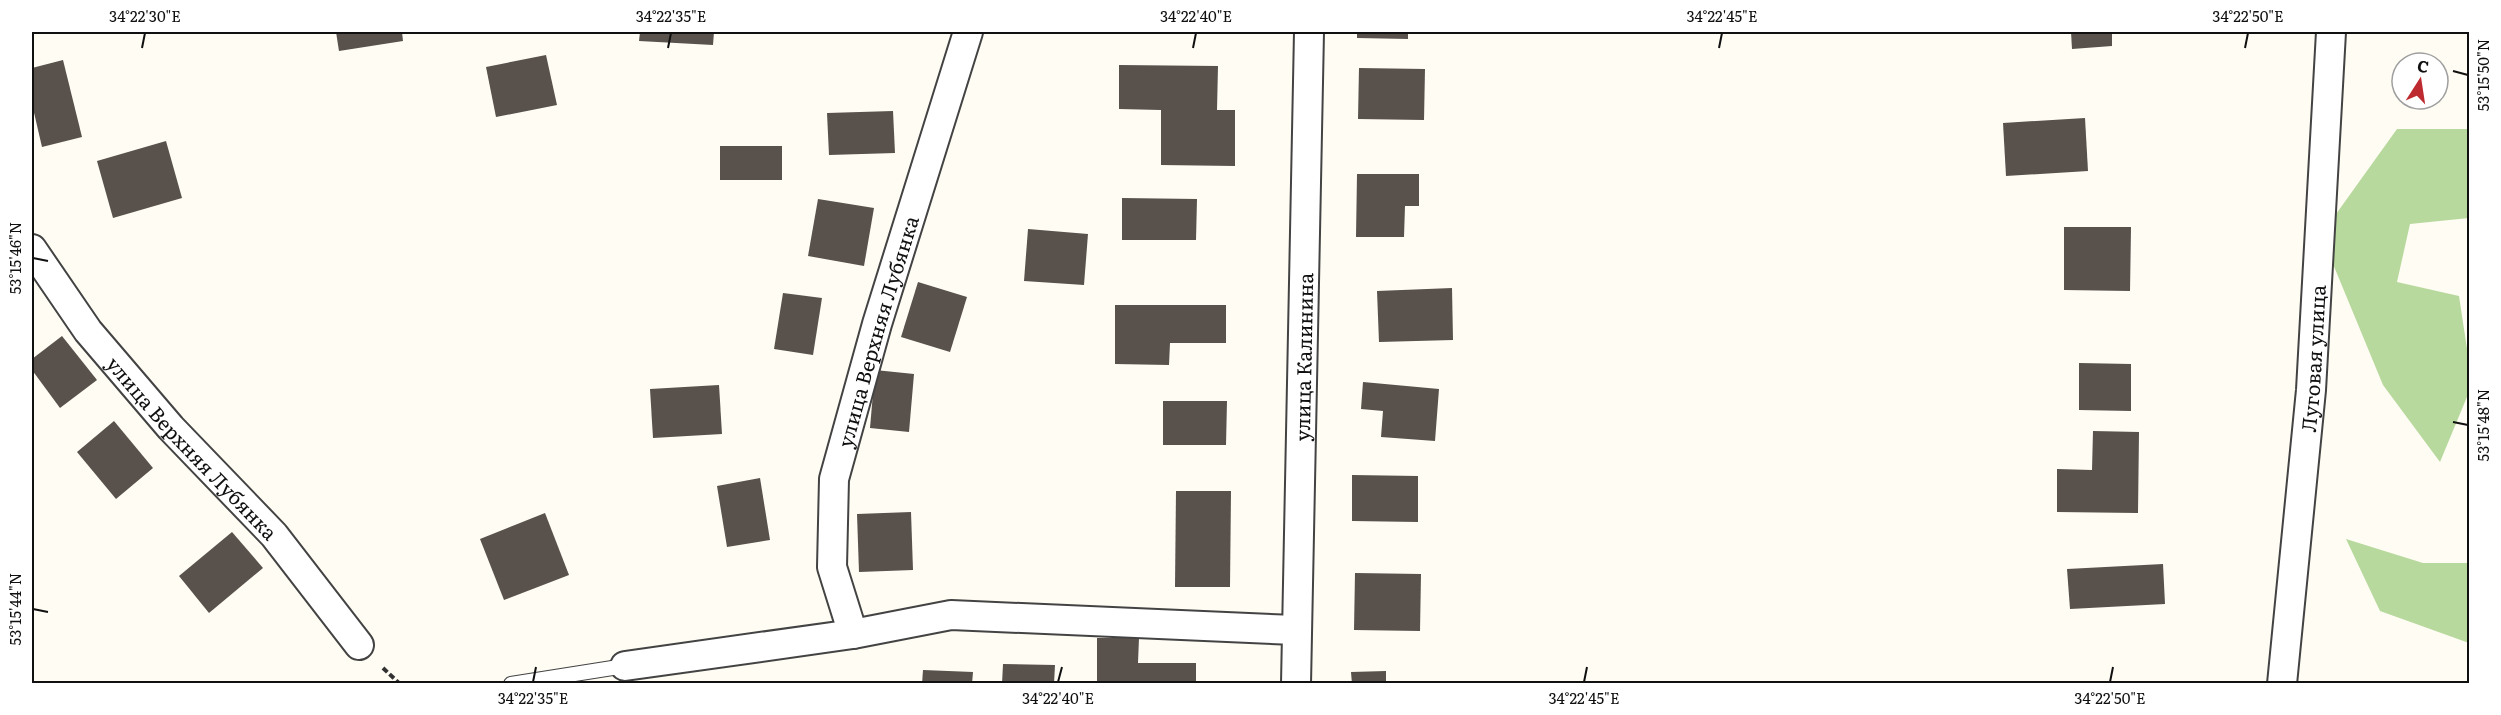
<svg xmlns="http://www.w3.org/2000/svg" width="2501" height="715" font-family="Literata,serif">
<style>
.forest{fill:#b7d99d}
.building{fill:#58514c}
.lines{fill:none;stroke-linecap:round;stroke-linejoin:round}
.lane-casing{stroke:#434343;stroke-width:16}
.street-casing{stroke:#434343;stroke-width:32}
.path{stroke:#323232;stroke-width:4;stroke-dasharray:6 3;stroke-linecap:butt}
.lane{stroke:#fff;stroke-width:14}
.street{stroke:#fff;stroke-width:28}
.ticks{fill:none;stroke:#101010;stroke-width:2}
.labels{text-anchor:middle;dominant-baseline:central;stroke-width:6;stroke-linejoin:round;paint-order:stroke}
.street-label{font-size:20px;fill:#101010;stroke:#fff}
.neatline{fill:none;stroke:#101010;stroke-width:2}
.ticks-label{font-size:15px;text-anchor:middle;fill:#101010}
</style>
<rect width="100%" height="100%" fill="#fffcf3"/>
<g class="forest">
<polygon points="2397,129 2469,129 2469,218 2410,224 2397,282 2459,296 2469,362 2469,392 2440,462 2383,385 2321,235"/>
<polygon points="2346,539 2423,563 2469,563 2469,643 2380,611"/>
</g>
<g class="building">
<polygon points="336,32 402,32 403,41 339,51"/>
<polygon points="640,32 714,32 713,45 639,41"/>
<polygon points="1357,32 1408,32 1408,39 1357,38"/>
<polygon points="2071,32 2112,32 2112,46 2072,49"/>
<polygon points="546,55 557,105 496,117 486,67"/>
<polygon points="63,60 82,137 42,147 32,104 32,68"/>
<polygon points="1119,65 1218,66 1217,110 1235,110 1235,166 1161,165 1161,110 1119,109"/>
<polygon points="1359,68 1425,69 1424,120 1358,119"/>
<polygon points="893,111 895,153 829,155 827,113"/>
<polygon points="2085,118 2088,171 2006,176 2003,123"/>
<polygon points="166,141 182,198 113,218 97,161"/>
<rect x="720" y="146" width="62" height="34"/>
<polygon points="1357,174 1419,174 1419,206 1405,206 1404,237 1356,237"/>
<polygon points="1122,198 1197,199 1196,240 1122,240"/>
<polygon points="818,199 874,208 864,266 808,256"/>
<polygon points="2064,227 2131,227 2130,291 2064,290"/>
<polygon points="1028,229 1088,234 1084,285 1024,281"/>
<polygon points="918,282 967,297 950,352 901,337"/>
<polygon points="1452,288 1453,340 1379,342 1377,291"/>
<polygon points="783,293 822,298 813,355 774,349"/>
<polygon points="1115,305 1226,305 1226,343 1170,343 1169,365 1115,364"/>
<polygon points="62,336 97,380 60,408 32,370 32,359"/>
<polygon points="2079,363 2131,364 2131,411 2079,410"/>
<polygon points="875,370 914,374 909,432 870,428"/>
<polygon points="1363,382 1439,389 1435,441 1381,437 1383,411 1361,409"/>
<polygon points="719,385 722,434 653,438 650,389"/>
<polygon points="1163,401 1227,401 1226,445 1163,445"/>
<polygon points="114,421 153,468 116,499 77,452"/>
<polygon points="2093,431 2139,432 2138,513 2057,512 2057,469 2092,470"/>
<polygon points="1352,475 1418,476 1418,522 1352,521"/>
<polygon points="760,478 770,540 727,547 717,486"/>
<polygon points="1176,491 1231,491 1230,587 1175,587"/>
<polygon points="911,512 913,570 859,572 857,514"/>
<polygon points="545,513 569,575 504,600 480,539"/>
<polygon points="232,532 263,568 209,613 179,576"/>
<polygon points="2163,564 2165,604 2070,609 2067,569"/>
<polygon points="1355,573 1421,574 1420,631 1354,630"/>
<polygon points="1097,638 1139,638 1138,663 1196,663 1196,684 1097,684"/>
<polygon points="1003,664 1055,665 1054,684 1002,684"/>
<polygon points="923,670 973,672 972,684 922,684"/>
<polygon points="1386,671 1386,684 1352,684 1351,672"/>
</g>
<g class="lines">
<defs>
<polyline id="lane" points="511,684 625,666"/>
<g id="street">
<path id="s1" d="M32,249L88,331L171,428L274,535L359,645"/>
<path id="s2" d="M853,634L832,567L834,479L877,324L968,32"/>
<polyline points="625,666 853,634 951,615 1295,630"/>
<path id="s3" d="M1296,684L1309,32"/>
<path id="s4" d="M2282,684L2311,390L2331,32"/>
</g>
</defs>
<use href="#lane" class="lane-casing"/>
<use href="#street" class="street-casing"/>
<polyline class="path" points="383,668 400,684"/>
<use href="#lane" class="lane"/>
<use href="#street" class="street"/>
</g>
<path class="ticks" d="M142,48L145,33M668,48L671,33M1193,48L1196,33M1719,48L1722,33M2245,48L2248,33M2453,71L2468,75M33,258L48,261M2453,422L2468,425M33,609L48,612M533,682L536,667M1058,682L1062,667M1584,682L1587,667M2110,682L2113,667"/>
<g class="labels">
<g class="street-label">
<text stroke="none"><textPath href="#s2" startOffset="312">улица Верхняя Лубянка</textPath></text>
<text stroke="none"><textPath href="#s3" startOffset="327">улица Калинина</textPath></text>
<text stroke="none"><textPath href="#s4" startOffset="327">Луговая улица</textPath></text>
<text stroke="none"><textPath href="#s1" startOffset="256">улица Верхняя Лубянка</textPath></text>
</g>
</g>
<rect width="2501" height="715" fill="none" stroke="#ffffff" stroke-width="66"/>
<g transform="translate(2420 81) rotate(12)"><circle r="28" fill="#ffffff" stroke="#9f9f9f" stroke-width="1.5"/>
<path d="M0-4.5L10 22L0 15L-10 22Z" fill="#bd2b31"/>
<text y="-9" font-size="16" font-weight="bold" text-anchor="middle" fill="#101010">С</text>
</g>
<rect x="33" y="33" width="2435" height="649" class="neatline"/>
<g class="ticks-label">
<text x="145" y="22">34°22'30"E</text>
<text x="671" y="22">34°22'35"E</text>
<text x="1196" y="22">34°22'40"E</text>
<text x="1722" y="22">34°22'45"E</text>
<text x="2248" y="22">34°22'50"E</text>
<text transform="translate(2484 75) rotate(-90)" y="5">53°15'50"N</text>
<text transform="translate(16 258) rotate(-90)" y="5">53°15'46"N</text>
<text transform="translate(2484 425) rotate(-90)" y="5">53°15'48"N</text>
<text transform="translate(16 609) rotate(-90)" y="5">53°15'44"N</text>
<text x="533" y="704">34°22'35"E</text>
<text x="1058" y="704">34°22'40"E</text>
<text x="1584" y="704">34°22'45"E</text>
<text x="2110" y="704">34°22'50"E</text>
</g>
</svg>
